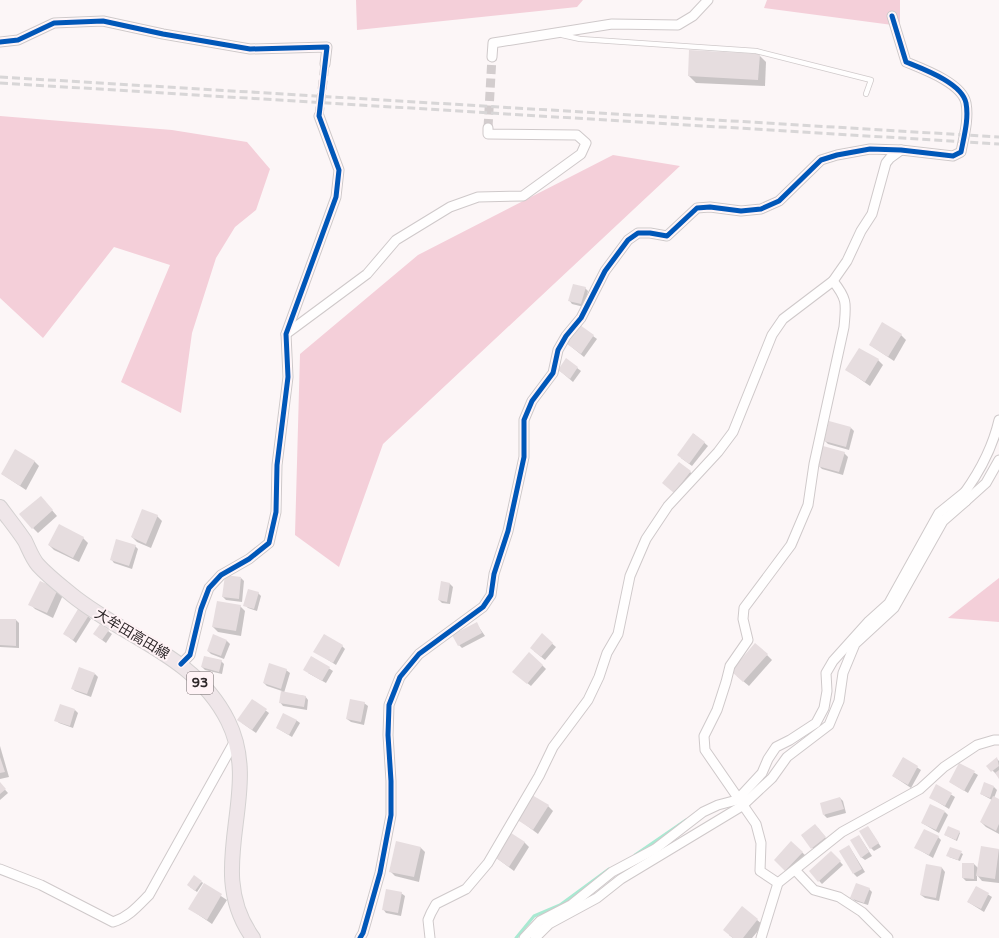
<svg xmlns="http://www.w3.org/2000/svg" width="999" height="938" font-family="'Varela Round','Noto Sans JP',sans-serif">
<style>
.green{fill:#f4cfd9}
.shadow{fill:#0003}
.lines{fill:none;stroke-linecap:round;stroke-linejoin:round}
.stream{stroke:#a9e9d2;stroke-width:3}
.building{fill:#e6dddf}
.minor-tunnel{stroke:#d3cdce;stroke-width:9;stroke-dasharray:9 4.5;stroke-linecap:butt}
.service-casing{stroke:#cfc9ca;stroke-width:6}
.minor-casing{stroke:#cfc9ca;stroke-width:11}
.primary-casing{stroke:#d4d1d1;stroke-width:16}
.service{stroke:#fffefe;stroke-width:4.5}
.minor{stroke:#fffefe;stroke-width:9}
.primary{stroke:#efe6e9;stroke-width:14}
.rail{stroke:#d8d6d7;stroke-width:3;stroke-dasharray:8 4;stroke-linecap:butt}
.cycleway-casing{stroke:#fff3f6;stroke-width:8}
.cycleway{stroke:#0057b8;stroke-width:5}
.labels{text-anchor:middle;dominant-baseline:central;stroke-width:4;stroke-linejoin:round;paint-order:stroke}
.shield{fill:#fff3f6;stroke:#6d6466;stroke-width:1}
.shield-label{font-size:13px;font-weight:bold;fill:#2e2729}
.street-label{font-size:14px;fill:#2e2729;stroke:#fff3f6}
</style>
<rect width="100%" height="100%" fill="#fcf6f7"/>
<g class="green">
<polygon points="356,0 583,0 577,7 357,30"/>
<polygon points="767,0 900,0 900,26 764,8"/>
<polygon points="0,116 172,130 247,142 270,169 256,210 235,227 216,258 192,333 181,413 121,382 170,265 114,247 43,338 0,298"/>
<polygon points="613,155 680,166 383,444 339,567 295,535 300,354 418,255"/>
<polygon points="999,578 999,622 948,618"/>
</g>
<g class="shadow">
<polygon points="759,55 766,62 765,86 696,83 689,76"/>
<polygon points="585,288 588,291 584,307 572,304 569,300"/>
<polygon points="581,327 597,339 584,357 568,344"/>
<polygon points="901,335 906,340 894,361 870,345"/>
<polygon points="567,360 581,371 573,382 559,370"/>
<polygon points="878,360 883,365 870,386 847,370"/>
<polygon points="851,428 854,431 849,450 828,444 825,441"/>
<polygon points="694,434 708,446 692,466 681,458"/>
<polygon points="844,453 848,457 843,475 822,469 819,466"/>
<polygon points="34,461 39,466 26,490 2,474"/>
<polygon points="690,472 694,475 678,495 667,486"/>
<polygon points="45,502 57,516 38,533 33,528"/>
<polygon points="157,516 162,521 151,548 137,542 132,537"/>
<polygon points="83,538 88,543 79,562 54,550 49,545"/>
<polygon points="135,546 138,549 132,569 114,563 111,559"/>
<polygon points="241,578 244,581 242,602 226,600 223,597"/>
<polygon points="442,583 450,584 453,587 450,604 442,603 439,600"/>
<polygon points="58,590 63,595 53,618 35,609 30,604"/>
<polygon points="258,593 261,596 257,611 248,608 245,605"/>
<polygon points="240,606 245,611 241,636 218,632 213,627"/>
<polygon points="88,616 91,619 76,643 64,633"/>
<polygon points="0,620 16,620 19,623 19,648 0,647"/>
<polygon points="476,623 485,636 462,648 459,645"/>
<polygon points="100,625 112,634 106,643 98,637"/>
<polygon points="542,635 556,647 545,660 534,651"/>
<polygon points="214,636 227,641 230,644 224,659 211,654 208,651"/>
<polygon points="342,646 345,649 336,665 314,651"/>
<polygon points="767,655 772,660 749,686 737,676"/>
<polygon points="312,657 333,671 326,683 308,673"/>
<polygon points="221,661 224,664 222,674 205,670 202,667"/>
<polygon points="542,665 546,669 531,686 517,675"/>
<polygon points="286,670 290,673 284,693 305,696 308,700 307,710 283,706 280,702 282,691 267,686 264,683"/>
<polygon points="95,674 98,677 91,697 75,691 72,688"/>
<polygon points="252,700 269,713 256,733 242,723"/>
<polygon points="364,703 368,706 364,725 351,722 347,719"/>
<polygon points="75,710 78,713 73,728 59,723 56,720"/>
<polygon points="296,720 300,723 292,737 277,728"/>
<polygon points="0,746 9,777 0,779"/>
<polygon points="903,758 921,770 911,788 893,776"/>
<polygon points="997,759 999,761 999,777 988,766"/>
<polygon points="960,764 978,775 968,793 950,782"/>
<polygon points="0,784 8,793 0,800"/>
<polygon points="937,786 955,797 949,809 931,798"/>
<polygon points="994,787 997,790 994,798 999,800 999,834 986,827 981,822 992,800 981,794"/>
<polygon points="840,798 843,801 846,813 827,818 824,815"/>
<polygon points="548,806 553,811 538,834 518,819"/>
<polygon points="945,812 948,815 939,833 922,823"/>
<polygon points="868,827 881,847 874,851 871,848"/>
<polygon points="818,828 828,841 815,851 802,836"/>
<polygon points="959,832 960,833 957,841 945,835"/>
<polygon points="859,836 872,856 865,860 861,857"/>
<polygon points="938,837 941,840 933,858 916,848"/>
<polygon points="524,842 529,847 514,871 494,856"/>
<polygon points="791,842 806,856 789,874 775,860"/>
<polygon points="849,846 865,872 857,877 854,874"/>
<polygon points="420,847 425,852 419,882 395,876 390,871"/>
<polygon points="982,847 999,850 999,883 982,881 977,875 977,881 966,881 963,878 974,864 978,868"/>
<polygon points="951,848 963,854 960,861 949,857"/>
<polygon points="831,852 843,865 822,884 810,871"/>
<polygon points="927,865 942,868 945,872 939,901 925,898 921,895"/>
<polygon points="202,882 203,883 197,892 190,887"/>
<polygon points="204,885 227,900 212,924 190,909"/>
<polygon points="976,887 992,897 984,912 968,902"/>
<polygon points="869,889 872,892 868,905 855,901 852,898"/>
<polygon points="401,893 405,896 401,916 386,913 383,909"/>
<polygon points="743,908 763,925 752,938 733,938 729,935"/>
</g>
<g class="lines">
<g class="stream">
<polyline points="635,855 686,820"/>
<polyline points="516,938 534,916 560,905 609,869"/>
</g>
</g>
<g class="building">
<polygon points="689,50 760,54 758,80 688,76"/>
<polygon points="573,284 586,287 581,304 568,301"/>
<polygon points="882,322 902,334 888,357 869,345"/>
<polygon points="580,325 594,335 581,354 567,344"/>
<polygon points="859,348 879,359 865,382 845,370"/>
<polygon points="566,358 578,367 570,379 558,370"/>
<polygon points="829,421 851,427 846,447 824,441"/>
<polygon points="693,433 705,442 689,464 677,455"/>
<polygon points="823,446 845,452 839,472 817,466"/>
<polygon points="15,449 35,461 20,486 1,474"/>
<polygon points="679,462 691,471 674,493 662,483"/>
<polygon points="41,496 53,510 32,529 19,514"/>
<polygon points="142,509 158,515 146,544 131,537"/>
<polygon points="59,524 84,537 73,558 48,545"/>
<polygon points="116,539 136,545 129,566 110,560"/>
<polygon points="225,575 241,577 239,599 222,597"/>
<polygon points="40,581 58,589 47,613 28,605"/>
<polygon points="441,581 450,583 447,602 438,600"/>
<polygon points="248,589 259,592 254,609 243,606"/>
<polygon points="217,601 241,605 236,631 212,627"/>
<polygon points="78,609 89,615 73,640 63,634"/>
<polygon points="0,619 16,619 16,646 0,645"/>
<polygon points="477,622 482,633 458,646 452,635"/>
<polygon points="100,624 109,630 102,640 93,634"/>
<polygon points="542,633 553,643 541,657 530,648"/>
<polygon points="213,634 227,640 221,656 207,651"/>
<polygon points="324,634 343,645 333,663 313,652"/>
<polygon points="755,643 768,654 743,682 731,671"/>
<polygon points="529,652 543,665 527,684 512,672"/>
<polygon points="204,656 222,660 219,672 201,667"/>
<polygon points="311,656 330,667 322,681 303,670"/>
<polygon points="269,663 287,669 281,689 263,683"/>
<polygon points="79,667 95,673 87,694 71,689"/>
<polygon points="281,691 306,696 304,707 279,703"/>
<polygon points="252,699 267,709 252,730 237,720"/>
<polygon points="350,699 365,702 361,722 346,719"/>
<polygon points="60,704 75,709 70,726 54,721"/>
<polygon points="283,713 297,720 289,735 276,728"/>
<polygon points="0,757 5,772 0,773"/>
<polygon points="903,757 918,766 908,785 892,776"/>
<polygon points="997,757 999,766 991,772 986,766"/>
<polygon points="959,763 975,771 964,791 949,782"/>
<polygon points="999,770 999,779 995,773"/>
<polygon points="0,782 6,789 0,794"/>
<polygon points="984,782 994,786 990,798 980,794"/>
<polygon points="936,784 952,793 945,806 929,798"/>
<polygon points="532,795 549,805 533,830 516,819"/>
<polygon points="993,796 999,799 999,824 996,831 980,822"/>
<polygon points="840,797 844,809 823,815 820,803"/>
<polygon points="930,804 945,811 936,830 921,823"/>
<polygon points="815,824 826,837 811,849 801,835"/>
<polygon points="868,826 879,843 870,849 859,831"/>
<polygon points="948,826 960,831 956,840 944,835"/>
<polygon points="924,829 939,836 929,855 914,848"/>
<polygon points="508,831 525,842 509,867 493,856"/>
<polygon points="859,835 869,852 861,858 850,840"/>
<polygon points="396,841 421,847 414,877 389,872"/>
<polygon points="791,841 803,852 785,871 774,860"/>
<polygon points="849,845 862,869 853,874 839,851"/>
<polygon points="981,846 999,849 995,879 976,876"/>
<polygon points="950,847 962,851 958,860 946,856"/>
<polygon points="831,851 841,861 818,882 809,871"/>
<polygon points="962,863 974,863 974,879 962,878"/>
<polygon points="926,864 942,867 936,898 920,895"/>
<polygon points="194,875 202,881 195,891 187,885"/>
<polygon points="204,883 222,894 207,920 188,909"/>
<polygon points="856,883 870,888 864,903 850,898"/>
<polygon points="976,886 989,893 981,909 967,902"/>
<polygon points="386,889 402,892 398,913 382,910"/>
<polygon points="742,906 758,919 743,938 733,938 723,930"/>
</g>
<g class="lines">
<g class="minor-tunnel">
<polyline points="319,116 325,64"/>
<polyline points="488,128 492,57"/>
</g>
<defs>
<polyline id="service" points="562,35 580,39 756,51 871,80 866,94"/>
<g id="minor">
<polyline points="0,42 18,40 54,23 103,21 163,34 250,49 327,47 325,64"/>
<polyline points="492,57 493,43 612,24 678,25 693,16 708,0"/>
<polyline points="286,334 367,274 396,240 450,207 478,197 523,196 581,154 586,143 577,135 488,134 488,128"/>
<polyline points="966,501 986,483 999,460"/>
<polyline points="181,664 190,655 201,609 209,588 221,575 249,559 269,543 276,512 277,465 288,377 286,334 336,197 339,170 319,116"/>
<path d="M0,869L41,885L113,922C129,917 138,906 149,895L236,739"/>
<polyline points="795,870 814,890 839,897 862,912 888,938"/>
<path d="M778,883L760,871L761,843L756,824L705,750L704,736L717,710L726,682L730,666L748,640L743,619L744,608L791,545L808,505L814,464L844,327C846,304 848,300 833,281"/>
<path d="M360,938L363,933L380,873L391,815V781L388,735L389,705L400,677L419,654L483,607L491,595L494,574L508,531L524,457V420L532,401L553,373L558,350L566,336L581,318L605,271L628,240L638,233H650L667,236L697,208L710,207L741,211L761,209L779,201L821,160L837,155L870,149L901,150L953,156L961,152C964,136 969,119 966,103C962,83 923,69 906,62L892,16"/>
<polyline points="430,938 428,920 431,913 436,904 466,889 488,863 539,776 553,747 588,700 599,677 607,653 618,634 630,576 646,539 668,506 718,452 733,432 772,335 783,319 833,281 847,261 861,231 872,214 886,163 890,158 901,150"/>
<polyline points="524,938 540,921 571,905 612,872 655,849 703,812 718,805 737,800 762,773 768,759 776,747 790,740 816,723 824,708 827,691 826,673 833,661 869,621 889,603 939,513 965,492"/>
<path d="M535,938L549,924L597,898L621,879L742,806L772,778L787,757L829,725L839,701L843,673L855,644L894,608L943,521L966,501L965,492C980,471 993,446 999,420"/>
<polyline points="761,938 778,883 842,832 920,789 944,767 977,745 994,740 999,740"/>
</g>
<path id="primary" d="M0,507C8,518 17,529 25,541C29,549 32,558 38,565C48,576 61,586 72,595C125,638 195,655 228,721C264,793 202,868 253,938"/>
</defs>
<use href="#service" class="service-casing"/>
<use href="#minor" class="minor-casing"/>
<use href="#primary" class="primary-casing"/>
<use href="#service" class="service"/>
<use href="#minor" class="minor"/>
<use href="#primary" class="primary"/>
<g class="rail">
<polyline points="0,77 999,137"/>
<polyline points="0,83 999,144"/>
</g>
<defs>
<g id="cycleway">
<polyline points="0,42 18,40 54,23 103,21 163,34 250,49 327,47 319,116 339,170 336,197 286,334 288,377 277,465 276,512 269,543 249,559 221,575 209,588 201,609 190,655 181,664"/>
<path d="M360,938L363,933L380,873L391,815V781L388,735L389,705L400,677L419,654L483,607L491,595L494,574L508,531L524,457V420L532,401L553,373L558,350L566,336L581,318L605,271L628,240L638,233H650L667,236L697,208L710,207L741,211L761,209L779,201L821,160L837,155L870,149L901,150L953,156L961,152C964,136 969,119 966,103C962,83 923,69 906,62L892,16"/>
</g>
</defs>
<use href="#cycleway" class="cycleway-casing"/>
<use href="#cycleway" class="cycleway"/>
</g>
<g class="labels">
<rect class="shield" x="187" y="672" width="26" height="22" rx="3"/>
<g class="shield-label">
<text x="200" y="683">93</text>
</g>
<g class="street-label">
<text transform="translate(132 634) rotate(31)">大牟田高田線</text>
</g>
</g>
</svg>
